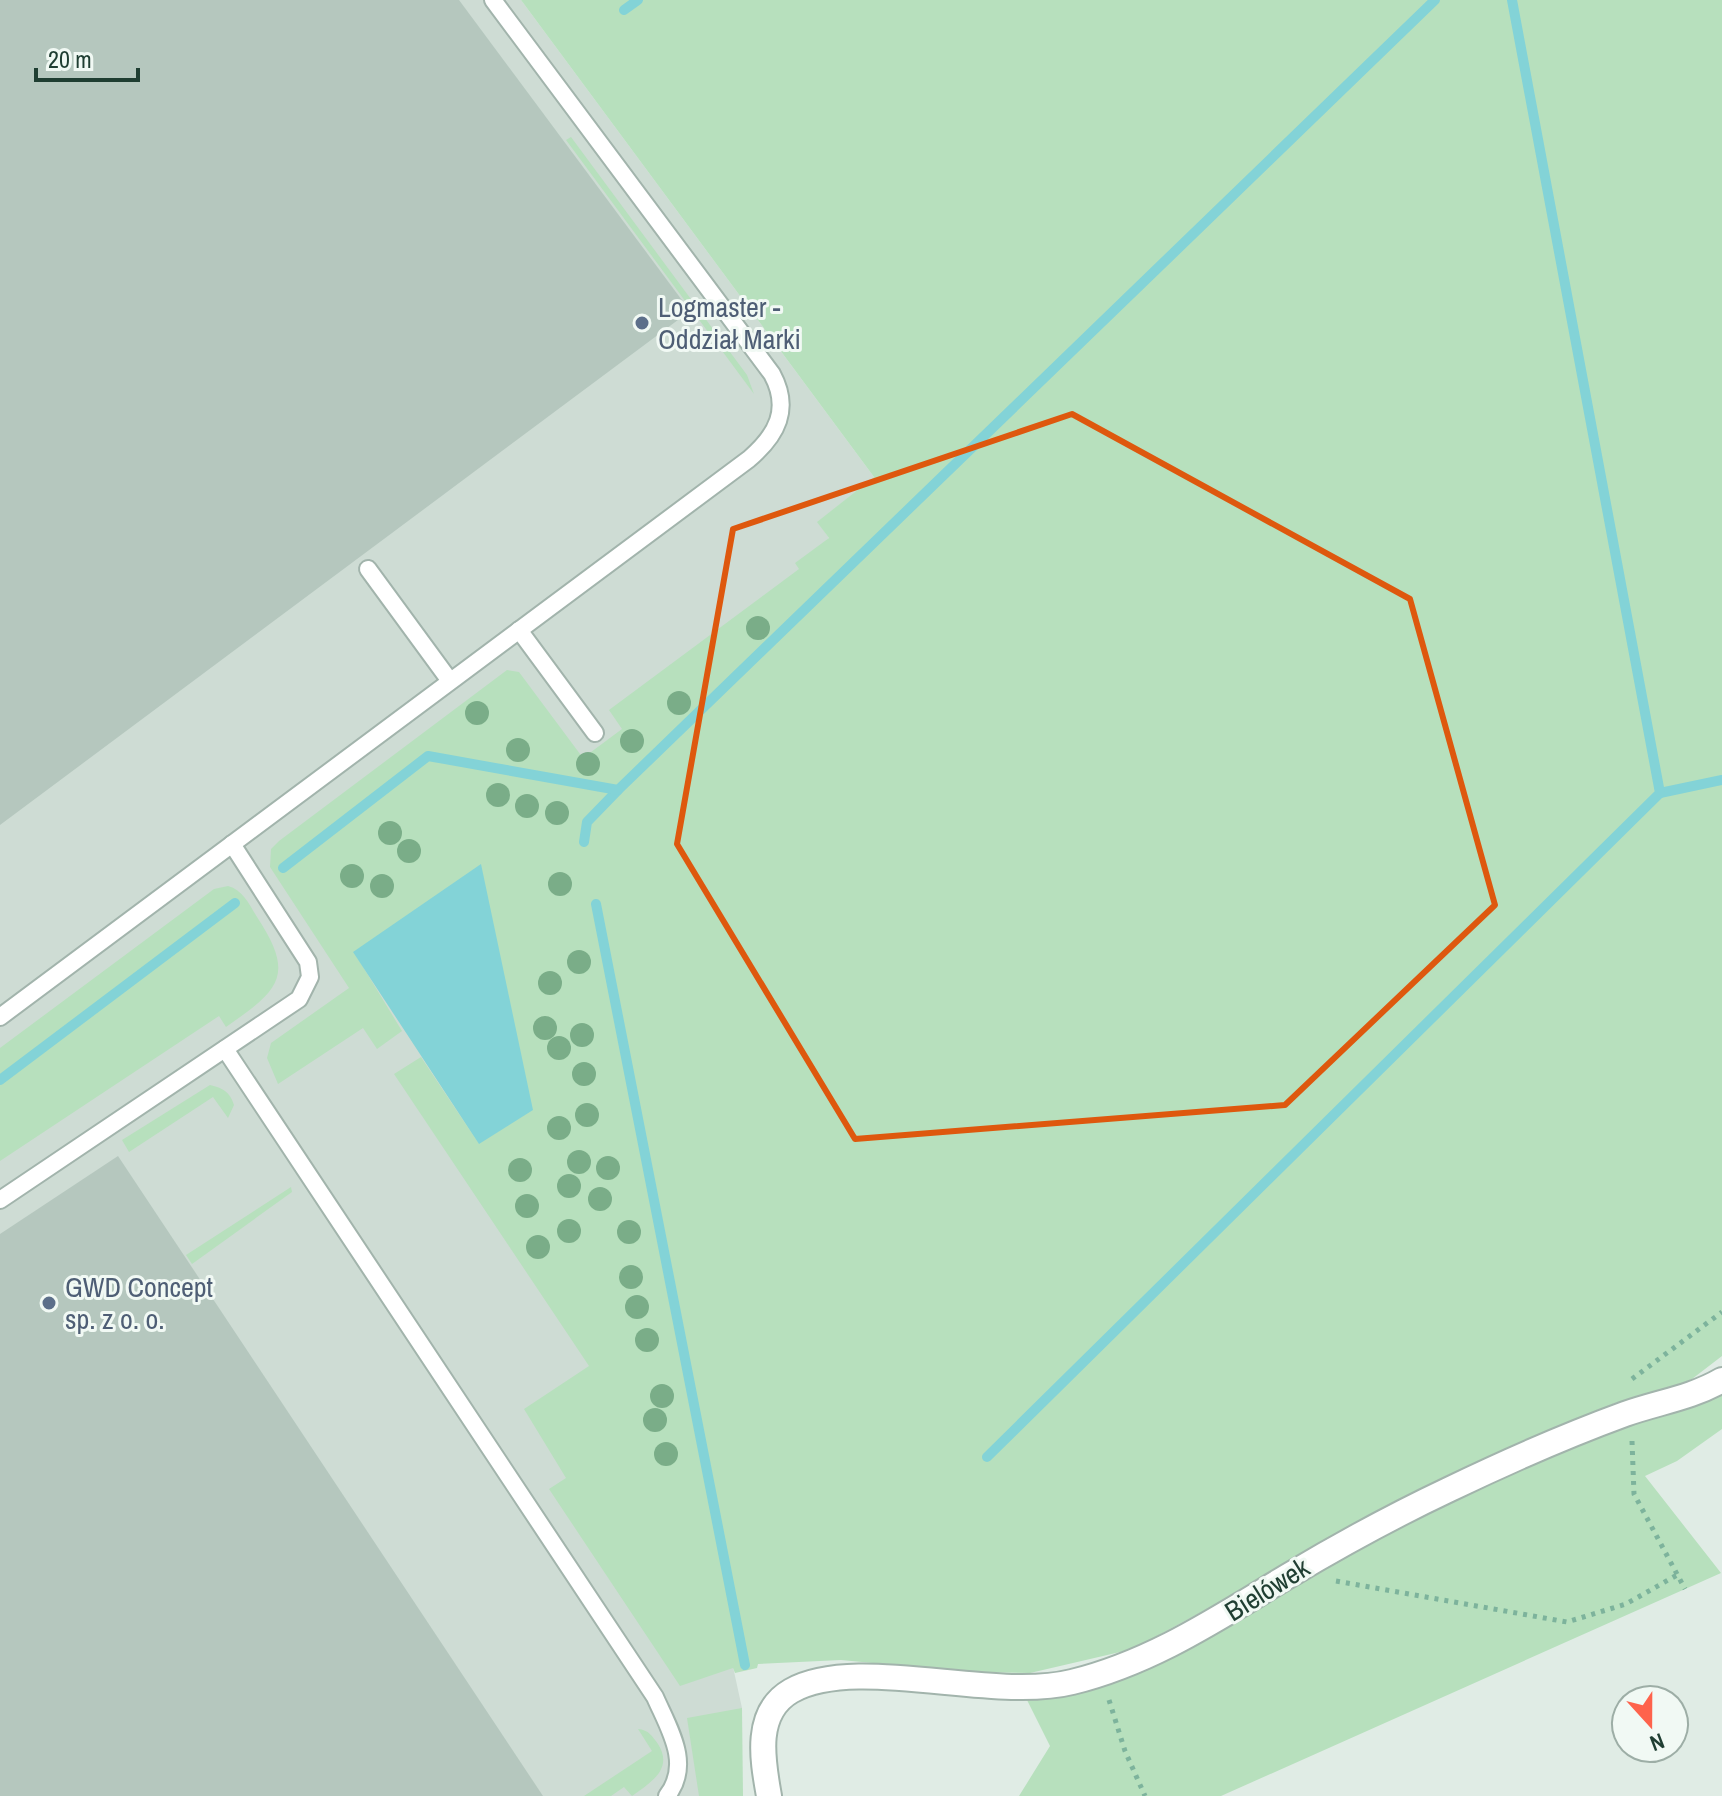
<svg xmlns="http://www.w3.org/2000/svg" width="1722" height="1796" font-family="'Archivo Narrow',sans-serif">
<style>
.built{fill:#cedcd4}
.green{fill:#b7e0bd}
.water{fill:#83d3d7}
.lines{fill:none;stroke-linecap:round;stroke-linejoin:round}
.stream{stroke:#83d3d7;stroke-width:10}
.building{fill:#b5c7be}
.lane-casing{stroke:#a2b4ac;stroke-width:20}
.street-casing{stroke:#a2b4ac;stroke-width:28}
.path{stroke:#7db39c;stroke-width:5;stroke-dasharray:4 6;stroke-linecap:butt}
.lane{stroke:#fff;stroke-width:16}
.street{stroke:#fff;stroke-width:24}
.tree{fill:#7aad88}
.marked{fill:none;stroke:#de580e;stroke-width:6;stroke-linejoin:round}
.service-dot{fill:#5c6f8a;stroke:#f1f9f4;stroke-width:3}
.labels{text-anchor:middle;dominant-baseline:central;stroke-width:6;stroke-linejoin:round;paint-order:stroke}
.service-label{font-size:28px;fill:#4e5e75;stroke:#f1f9f4;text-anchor:start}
.street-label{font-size:28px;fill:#1f3e32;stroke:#f1f9f4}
</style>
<rect width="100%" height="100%" fill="#e0ece5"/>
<polygon class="built" points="0,0 521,0 874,477 818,522 829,538 800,568 733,1667 742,1708 741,1796 0,1796"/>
<g class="green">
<polygon points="521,0 1722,0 1722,1356 1692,1379 1659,1393 1615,1403 1441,1482 1133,1649 1030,1673 967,1672 841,1660 758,1664 757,1668 735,1673 733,1668 680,1686 549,1489 566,1478 524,1409 589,1366 394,1074 421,1057 479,1144 354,952 402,1031 377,1049 363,1028 278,1084 267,1058 271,1043 349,988 270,867 271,849 279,841 507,670 519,672 583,758 622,729 609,710 799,569 795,563 829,538 817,522 874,477"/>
<polygon points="571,137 747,375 754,394 566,140"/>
<path d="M228,886C243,890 249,904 257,917C296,976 279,990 226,1027L219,1016L0,1161V1048L214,889Z"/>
<path d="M210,1085C223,1088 230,1092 234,1105L228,1118L213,1097L129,1152L122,1140Z"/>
<polygon points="291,1187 292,1192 192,1264 186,1255"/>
<path d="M1722,1393V1429L1677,1461L1645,1476L1721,1573L1221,1796H1019L1050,1746L1026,1698C1137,1691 1220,1629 1312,1574C1354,1550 1397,1528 1440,1505C1531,1458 1626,1425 1722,1393Z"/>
<polygon points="742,1708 743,1796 699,1796 687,1718"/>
<path d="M638,1729C649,1730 652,1736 658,1744C674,1769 650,1783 632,1796L624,1787L611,1796H584L652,1751Z"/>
</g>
<polygon class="water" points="481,864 533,1110 479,1144 353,952"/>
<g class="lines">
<g class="stream">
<polyline points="624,10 638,0"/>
<polyline points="1660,793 1722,780"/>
<polyline points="584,842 587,822 618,790"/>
<polyline points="283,868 428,756 618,790 1435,0"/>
<polyline points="596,904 745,1665"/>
<polyline points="0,1080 235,903"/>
<polyline points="987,1457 1660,793 1512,0"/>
</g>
</g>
<g class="building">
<polygon points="0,0 459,0 690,311 0,825"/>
<polygon points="118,1156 543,1796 0,1796 0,1234"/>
</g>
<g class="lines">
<defs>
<g id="lane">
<polyline points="368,569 450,681"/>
<polyline points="519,630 595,733"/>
<path d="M0,1017L749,459C777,435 791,409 772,374L493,0"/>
<path d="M225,1049L655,1697C669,1729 692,1764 667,1796"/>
<polyline points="0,1200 299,999 310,977 308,962 232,844"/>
</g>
<path id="street" d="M769,1796C763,1762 753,1713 791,1691C856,1654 992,1702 1072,1682C1153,1662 1218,1618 1288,1576C1340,1545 1393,1516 1448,1490C1506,1462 1565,1436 1625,1414C1659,1402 1691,1398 1722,1380"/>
</defs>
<use href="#lane" class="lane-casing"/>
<use href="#street" class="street-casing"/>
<g class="path">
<polyline points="1632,1379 1722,1312"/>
<polyline points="1632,1441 1634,1494 1685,1589"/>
<polyline points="1336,1581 1567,1622 1626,1604 1677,1575"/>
<polyline points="1109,1700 1125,1751 1145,1796"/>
</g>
<use href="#lane" class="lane"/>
<use href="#street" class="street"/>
</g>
<g class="tree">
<circle cx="758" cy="628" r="12"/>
<circle cx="679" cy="703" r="12"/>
<circle cx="477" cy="713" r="12"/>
<circle cx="632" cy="741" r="12"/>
<circle cx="518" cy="750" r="12"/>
<circle cx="588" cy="764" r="12"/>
<circle cx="498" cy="795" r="12"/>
<circle cx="527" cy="806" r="12"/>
<circle cx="557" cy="813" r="12"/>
<circle cx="390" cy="833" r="12"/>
<circle cx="409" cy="851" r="12"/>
<circle cx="352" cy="876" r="12"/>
<circle cx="560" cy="884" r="12"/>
<circle cx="382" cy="886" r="12"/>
<circle cx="579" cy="962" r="12"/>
<circle cx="550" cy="983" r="12"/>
<circle cx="545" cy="1028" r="12"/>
<circle cx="582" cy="1035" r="12"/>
<circle cx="559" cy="1048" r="12"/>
<circle cx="584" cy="1074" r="12"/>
<circle cx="587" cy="1115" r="12"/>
<circle cx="559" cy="1128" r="12"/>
<circle cx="579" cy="1162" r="12"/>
<circle cx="608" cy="1168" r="12"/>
<circle cx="520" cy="1170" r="12"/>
<circle cx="569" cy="1186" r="12"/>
<circle cx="600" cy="1199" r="12"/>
<circle cx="527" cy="1206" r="12"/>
<circle cx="569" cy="1231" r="12"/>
<circle cx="629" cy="1232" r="12"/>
<circle cx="538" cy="1247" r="12"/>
<circle cx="631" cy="1277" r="12"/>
<circle cx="637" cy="1307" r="12"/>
<circle cx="647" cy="1340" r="12"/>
<circle cx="662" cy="1396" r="12"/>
<circle cx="655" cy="1420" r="12"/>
<circle cx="666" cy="1454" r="12"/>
</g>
<path class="marked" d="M1072,414L1410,599L1495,905L1285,1105L855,1139L677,844L733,529Z"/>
<g class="service-dot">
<circle cx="642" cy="323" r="8"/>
<circle cx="49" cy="1303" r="8"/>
</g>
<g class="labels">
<g class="service-label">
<text x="658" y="307">Logmaster -<tspan x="658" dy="32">Oddział Marki</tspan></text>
<text x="65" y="1287">GWD Concept<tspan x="65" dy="32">sp. z o. o.</tspan></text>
</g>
<g class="street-label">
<text transform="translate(1267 1589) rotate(-32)">Bielówek</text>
</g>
</g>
<g transform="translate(1650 1724) rotate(159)"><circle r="38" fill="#f1f9f4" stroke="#9daea6" stroke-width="2"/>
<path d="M0-6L14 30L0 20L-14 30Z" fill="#fe634c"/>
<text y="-12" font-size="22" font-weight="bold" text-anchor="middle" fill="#1f3e32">N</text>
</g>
<path d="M36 68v12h102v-12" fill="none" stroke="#1f3e32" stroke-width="4"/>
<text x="48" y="68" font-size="24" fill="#1f3e32" stroke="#f1f9f4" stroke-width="6" paint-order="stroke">20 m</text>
</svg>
